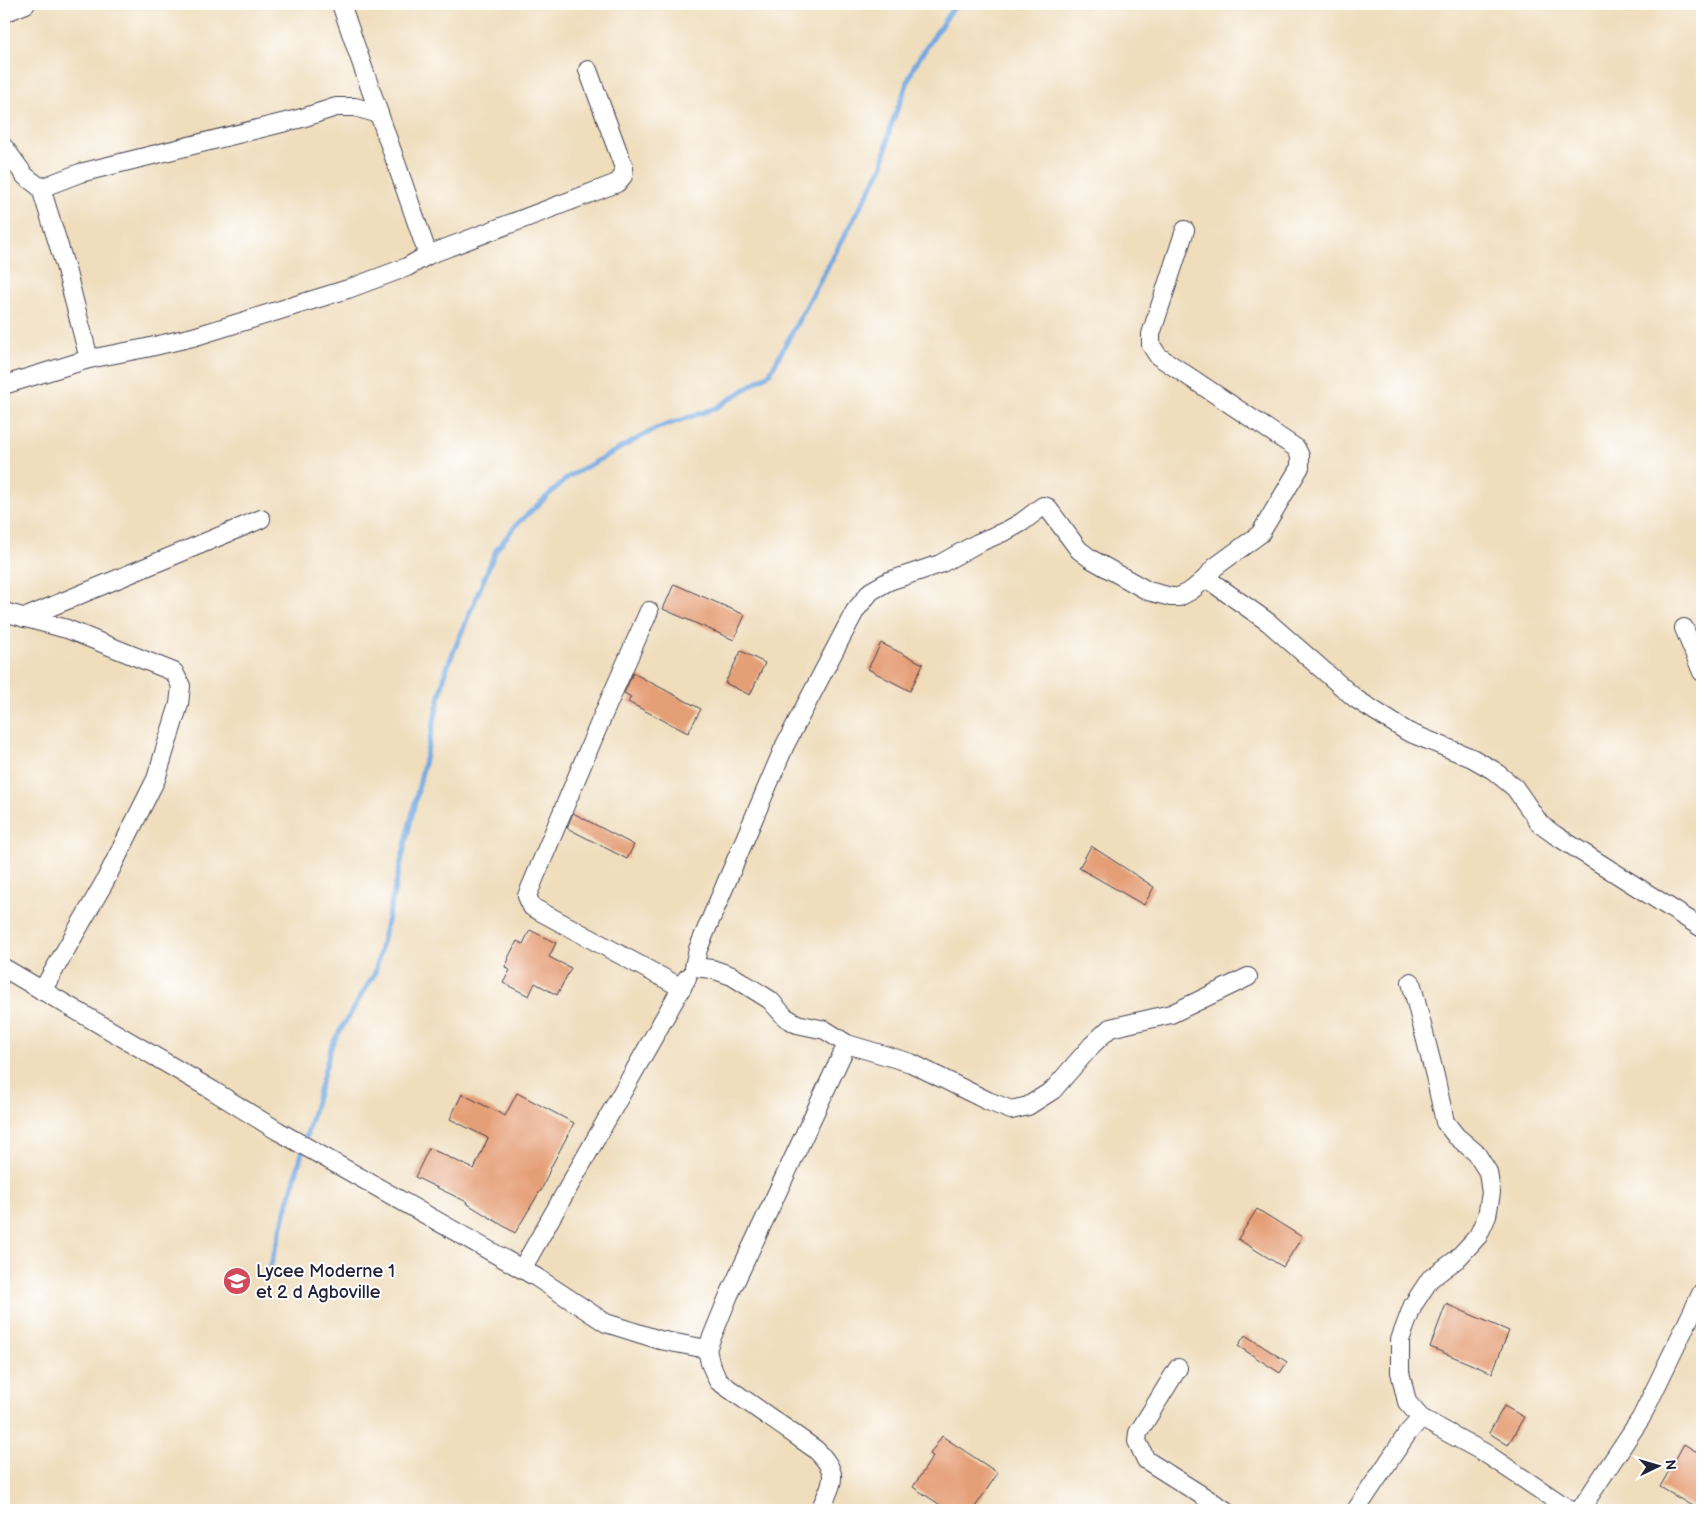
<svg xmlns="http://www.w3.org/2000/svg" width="1706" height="1514" font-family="'Balsamiq Sans',sans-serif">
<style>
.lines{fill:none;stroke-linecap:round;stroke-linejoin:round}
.stream{stroke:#73a8e0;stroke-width:5}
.building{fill:#e59f77}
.street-casing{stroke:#413e4e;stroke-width:20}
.street{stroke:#fff;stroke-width:18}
.labels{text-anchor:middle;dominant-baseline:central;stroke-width:4;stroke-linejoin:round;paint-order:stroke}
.poi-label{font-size:18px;fill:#22223b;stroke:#fff;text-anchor:start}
</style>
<rect width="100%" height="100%" fill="#fff"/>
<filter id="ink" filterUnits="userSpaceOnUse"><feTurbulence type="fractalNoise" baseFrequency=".02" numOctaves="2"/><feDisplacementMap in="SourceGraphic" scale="10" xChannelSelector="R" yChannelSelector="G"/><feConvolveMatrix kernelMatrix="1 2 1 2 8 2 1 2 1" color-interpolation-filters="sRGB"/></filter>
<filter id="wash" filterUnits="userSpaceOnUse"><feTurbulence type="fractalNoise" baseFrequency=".0096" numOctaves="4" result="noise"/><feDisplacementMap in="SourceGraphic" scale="20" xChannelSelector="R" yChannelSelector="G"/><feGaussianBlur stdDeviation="1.12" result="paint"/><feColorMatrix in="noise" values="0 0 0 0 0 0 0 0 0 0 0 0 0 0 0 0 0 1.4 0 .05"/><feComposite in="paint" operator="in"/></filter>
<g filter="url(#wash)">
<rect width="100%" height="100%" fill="#efddbc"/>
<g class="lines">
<g class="stream">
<polyline points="305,1141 332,1044 375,973 446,670 496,550 517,524 568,477 655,429 716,408 770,373 883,165 890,128 914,66 951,11 959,4"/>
<polyline points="267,1279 303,1149"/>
</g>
</g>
<g id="blocks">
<g class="building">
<polygon points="674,584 745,615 734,640 663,609"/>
<polygon points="881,643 923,664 910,691 868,669"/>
<polygon points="741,651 765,663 750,695 725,683"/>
<polygon points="633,673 701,709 688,733 628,702 631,697 624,693"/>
<polygon points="573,813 634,845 627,859 567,828"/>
<polygon points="1091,846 1154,887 1144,905 1079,868"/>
<polygon points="530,930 556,943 549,957 571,968 557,995 535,983 529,996 503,983 510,970 505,967 509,959 508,958 517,941 523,944"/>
<polygon points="517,1093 574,1123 551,1167 541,1191 540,1191 515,1233 466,1203 467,1202 415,1177 429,1148 474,1169 488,1138 450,1119 462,1094 505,1116"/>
<polygon points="1257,1209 1302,1237 1283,1267 1238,1239"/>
<polygon points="1446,1304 1509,1331 1492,1373 1430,1347"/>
<polygon points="1245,1335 1287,1362 1280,1373 1238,1346"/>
<polygon points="1504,1406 1524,1417 1508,1445 1489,1433"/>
<polygon points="942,1436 998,1473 973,1510 948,1510 913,1487 933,1456 930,1454"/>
<polygon points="1684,1444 1702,1455 1702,1510 1699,1510 1660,1487"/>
</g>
</g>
</g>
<g filter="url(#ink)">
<use href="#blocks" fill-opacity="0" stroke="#413e4e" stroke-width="1"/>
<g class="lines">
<defs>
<g id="street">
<polyline points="4,13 26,4"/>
<polyline points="4,147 25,176 41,188 66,269 89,359"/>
<polyline points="41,188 80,173 302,118 336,107 355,107 379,114"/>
<polyline points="1185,230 1151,334 1151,345 1158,356 1296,448 1300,456 1300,467 1260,534 1215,567 1206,578"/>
<polyline points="428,255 617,183 623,176 624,168 588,70"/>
<polyline points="4,385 89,359 146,348 193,337 348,289 407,267 428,255 341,4"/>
<polyline points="649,611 603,715 527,896 532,907 682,988"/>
<polyline points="4,612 67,629 174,672 181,686 179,704 156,779 104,883 42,991"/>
<polyline points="24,618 261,519"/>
<polyline points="1684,628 1702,672"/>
<polyline points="4,968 212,1090 278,1131 536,1277 606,1323 660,1340 707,1349"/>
<polyline points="1248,977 1171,1014 1110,1028 1092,1045 1053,1090 1028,1106 1011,1110 988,1101 911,1063 847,1044 825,1030 797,1024 785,1017 770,1000 732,976 712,969 694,967 698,949 785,745 855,611 871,591 889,581 940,564 978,543 1008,530 1022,522 1043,506 1047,507 1079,550 1091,559 1148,591 1171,597 1179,597 1192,590 1206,578 1268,622 1356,699 1408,732 1472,758 1493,770 1515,788 1540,824 1555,835 1702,928"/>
<polyline points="522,1269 687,978"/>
<polyline points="1178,1368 1138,1433 1137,1441 1146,1460 1225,1510"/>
<polyline points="1421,1418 1485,1453 1570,1510"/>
<path d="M820,1510C833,1481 841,1474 815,1449L718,1381L710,1363L707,1349L729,1295L847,1044"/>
<polyline points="1356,1510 1407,1434 1421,1418 1407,1402 1400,1372 1400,1340 1413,1305 1430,1279 1457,1259 1478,1236 1487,1216 1491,1193 1488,1172 1476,1153 1456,1136 1445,1122 1435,1076 1411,982"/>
<polyline points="1580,1510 1641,1418 1702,1292"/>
</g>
</defs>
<use href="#street" class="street-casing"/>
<use href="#street" class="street"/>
</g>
</g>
<defs>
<symbol id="school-disc" viewBox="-11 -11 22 22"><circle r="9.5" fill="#d1495b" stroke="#fff"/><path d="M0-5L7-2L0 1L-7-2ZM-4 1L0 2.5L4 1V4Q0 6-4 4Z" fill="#fff"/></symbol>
</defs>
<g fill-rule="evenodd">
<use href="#school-disc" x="221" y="1265" width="32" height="32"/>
</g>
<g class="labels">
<g class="poi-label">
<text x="256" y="1271">Lycee Moderne 1<tspan x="256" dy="21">et 2 d Agboville</tspan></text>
</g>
</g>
<rect width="1706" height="1514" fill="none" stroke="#fff" stroke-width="20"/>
<g transform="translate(1658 1466) rotate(85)" stroke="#ffffff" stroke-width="4" paint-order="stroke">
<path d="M0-4L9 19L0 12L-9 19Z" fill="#22223b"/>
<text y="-8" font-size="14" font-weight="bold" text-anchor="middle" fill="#22223b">N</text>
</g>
</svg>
